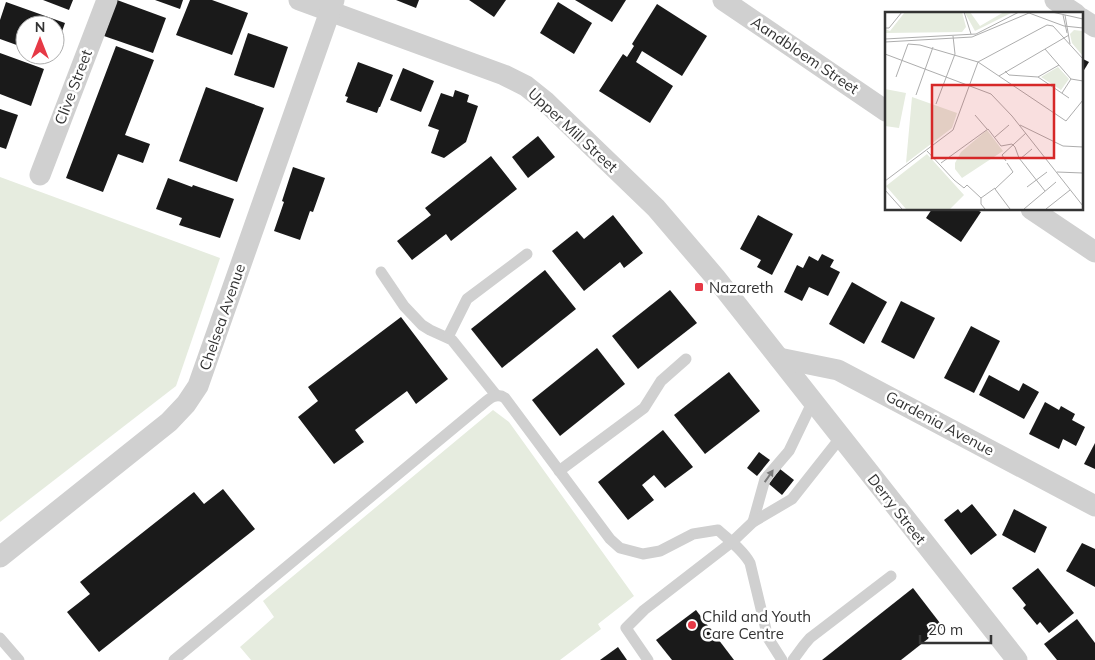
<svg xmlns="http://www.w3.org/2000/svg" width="1095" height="660" font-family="Mulish,sans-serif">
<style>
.green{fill:#e6ecdf}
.building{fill:#1a1a1a}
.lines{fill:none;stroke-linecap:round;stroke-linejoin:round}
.lane{stroke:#d0d0d0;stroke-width:11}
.street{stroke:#d0d0d0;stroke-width:21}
.oneway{fill:#7a7a7a}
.poi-dot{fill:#e63946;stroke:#fff;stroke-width:2}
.labels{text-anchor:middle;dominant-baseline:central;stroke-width:5;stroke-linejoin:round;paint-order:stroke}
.street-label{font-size:15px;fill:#333;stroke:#fff}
.poi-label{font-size:15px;fill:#333;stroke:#fff;text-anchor:start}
.inset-road{fill:none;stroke:#adadad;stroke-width:1}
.view{fill:#d62828;fill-opacity:0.15;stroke:#d62828;stroke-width:2.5}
.inset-edge{fill:none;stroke:#333;stroke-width:2.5}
</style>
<rect width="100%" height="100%" fill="#fff"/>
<g class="green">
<polygon points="0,177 220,258 176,386 0,522"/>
<polygon points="493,410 509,422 634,596 598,624 601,629 560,660 251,660 240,647 274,617 263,601"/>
</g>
<g class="building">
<polygon points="43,0 73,0 69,10"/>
<polygon points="117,0 166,18 153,53 104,36"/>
<polygon points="155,0 183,0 180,9"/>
<polygon points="190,0 212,0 248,13 232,55 176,35"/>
<polygon points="396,0 419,0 416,8"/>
<polygon points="469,0 506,0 494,17"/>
<polygon points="575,0 626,0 612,22"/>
<polygon points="6,2 65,23 55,51 55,25 25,25 25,48 0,39 0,20"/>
<polygon points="558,2 592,23 574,54 540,33"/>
<polygon points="657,4 707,36 682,76 642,51 636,62 673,86 650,123 599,91 623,54 627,57 634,46 632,44"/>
<polygon points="248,33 288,47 274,88 234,75"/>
<polygon points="116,46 154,60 125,135 150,144 143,163 118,154 103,192 66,178"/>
<polygon points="0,53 44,69 31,106 0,94"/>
<polygon points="1081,58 1089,62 1081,75"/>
<polygon points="358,62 393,75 380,107 379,107 377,113 346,102 348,97 345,96"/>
<polygon points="403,68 434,81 421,112 390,100"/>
<polygon points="206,87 264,108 237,182 179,161"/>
<polygon points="455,90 469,95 467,102 478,106 466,142 444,158 431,153 439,130 428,126 441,93 453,97"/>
<polygon points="0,109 18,115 6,149 0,147"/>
<polygon points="538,136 555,157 528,178 512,157"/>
<polygon points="491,156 517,189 451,241 446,234 412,260 397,241 431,215 425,208"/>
<polygon points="293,167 325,178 313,212 310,211 300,240 274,231 284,202 282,201"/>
<polygon points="168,178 192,187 193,185 234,199 220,238 179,225 182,218 156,209"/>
<polygon points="932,209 975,209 981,212 961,242 926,218"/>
<polygon points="613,215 643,253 624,268 620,262 584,291 552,251 577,231 584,239"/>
<polygon points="758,215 793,234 772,275 757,267 761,260 740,249"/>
<polygon points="822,254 834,260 830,267 840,272 828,296 809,287 802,301 784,292 797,265 803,268 809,256 818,261"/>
<polygon points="545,270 576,309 502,368 471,329"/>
<polygon points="852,282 887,302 864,344 829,324"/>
<polygon points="670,290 697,323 638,369 612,336"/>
<polygon points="901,301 935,318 914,359 881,342"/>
<polygon points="401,317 448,379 416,404 407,391 355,430 364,442 334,464 298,417 318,401 308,387"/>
<polygon points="971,326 1000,341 974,393 944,378"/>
<polygon points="597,348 625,384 560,436 532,400"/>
<polygon points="729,372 760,411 705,454 674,415"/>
<polygon points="989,375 1019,391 1023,383 1039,392 1024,419 979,395"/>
<polygon points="1045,402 1059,410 1061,406 1075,414 1072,420 1085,427 1076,446 1063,439 1059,449 1029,434"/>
<polygon points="663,430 693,467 665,488 654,475 642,485 654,500 628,520 598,482"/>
<polygon points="1095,443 1095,469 1084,464"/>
<polygon points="759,452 770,460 757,476 747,468"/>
<polygon points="780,469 794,480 782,495 769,484"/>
<polygon points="223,489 255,529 99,652 67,612 90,594 80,582 194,492 204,504"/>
<polygon points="972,504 997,535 971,555 944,520 958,509 961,513"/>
<polygon points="1014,509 1047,527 1035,553 1002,535"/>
<polygon points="1082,543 1095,549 1095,587 1066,571"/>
<polygon points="1038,568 1074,613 1049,633 1040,622 1037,625 1023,608 1026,605 1012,588"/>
<polygon points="913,588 943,627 901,660 822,660"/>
<polygon points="696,610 734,660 672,660 656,640"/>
<polygon points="1077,619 1095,643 1095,660 1057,660 1044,644"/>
<polygon points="618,647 627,660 600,660"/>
</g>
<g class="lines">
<g class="lane">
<polyline points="381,272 404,306 422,325 430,330 452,340 496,395"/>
<polyline points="448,337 467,299 527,254"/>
<polyline points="559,471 644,408 661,381 686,359"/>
<polyline points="753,522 765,479 789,451 813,401"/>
<polyline points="0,638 19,660"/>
<path d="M174,660L478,408C487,401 495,391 505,398L610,539L620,548L643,554L660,551L693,534L718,530C729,540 743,550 750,563L768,638L782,660"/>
<polyline points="648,660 626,628 644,610 732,542 753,522 792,499 841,437"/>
<polyline points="793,660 804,645 810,638 891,576"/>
</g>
<g class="street">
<polyline points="299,0 504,75 526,86 546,102 656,208 715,277 1017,660"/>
<polyline points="723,0 886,111"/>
<polyline points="1055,0 1076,14"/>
<polyline points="1081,18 1095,27"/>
<polyline points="40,175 107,0"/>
<polyline points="1031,209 1095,252"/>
<polyline points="779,358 838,370 1095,506"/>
<polyline points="0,557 169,422 186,404 198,386 334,0"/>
</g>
</g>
<defs><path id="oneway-solid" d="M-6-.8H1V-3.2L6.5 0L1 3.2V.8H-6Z" transform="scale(1.25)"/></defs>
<use class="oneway" href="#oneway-solid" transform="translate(769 476) rotate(-55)"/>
<g class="poi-dot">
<rect x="694" y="282" width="10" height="10" rx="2.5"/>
<circle cx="692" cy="625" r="5"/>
</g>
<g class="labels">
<g class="street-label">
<text transform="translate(805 55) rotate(34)">Aandbloem Street</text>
<text transform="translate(73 87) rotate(-69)">Clive Street</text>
<text transform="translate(573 130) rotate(43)">Upper Mill Street</text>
<text transform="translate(222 317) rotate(-71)">Chelsea Avenue</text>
<text transform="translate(940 423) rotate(28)">Gardenia Avenue</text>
<text transform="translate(897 509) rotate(52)">Derry Street</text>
</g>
<g class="poi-label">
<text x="709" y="287">Nazareth</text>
<text x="702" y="616">Child and Youth<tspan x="702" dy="17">Care Centre</tspan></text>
</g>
</g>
<g transform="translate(885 12)">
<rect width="198" height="198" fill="#fff"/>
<path d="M20,0H77L81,15L77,20L0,21V17L5,19ZM85,0L95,14L119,0H128L90,19L80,1ZM189,18L197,19V43L187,31L185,22ZM173,55L184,67L176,78L156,65ZM0,77L21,81L14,116L0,114ZM27,85L72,101L67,116L21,151ZM102,118L118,139L77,166L70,157V151L76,140ZM42,142L79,183L65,197H21L1,174Z" fill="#e6ecdf"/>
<path class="inset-road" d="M79,0L86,22M167,0L198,7M178,3L182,21M180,3L185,32M0,16H4L17,0M0,27L91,22L134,0M0,30L87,25L144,1L179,14L198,16M160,37L186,67L198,69M0,42L106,82L127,104L198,194M120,59L124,63L153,65L184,86M114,64L184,23M11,65L23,32L35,33L93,50L181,109L198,88M153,65L174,53M177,81L186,67M31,83L48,35M51,92L70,42L68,24M90,103L102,117M135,113L178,134L198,135M110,125L124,113M42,139L69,168L79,176L82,173L96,186V192L100,197M135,147L147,137M121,149L117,143L141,121M56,151L103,117L116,134L127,132L130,135L134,146L160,179M122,151L128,160L110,177L125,197M172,160L198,161M0,169L68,118L93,50L162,13L168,14L198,47M142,175L162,160M0,178L17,197M96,186L110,176M139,197L171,170M161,197L185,178"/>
<path class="view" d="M47,73H169V146H47Z"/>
<rect width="198" height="198" class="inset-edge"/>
</g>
<g transform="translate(40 40)"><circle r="24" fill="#ffffff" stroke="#adadad"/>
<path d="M0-4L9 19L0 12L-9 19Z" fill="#e63946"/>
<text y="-8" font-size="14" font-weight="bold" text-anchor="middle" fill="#333333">N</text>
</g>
<path d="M920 635v8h71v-8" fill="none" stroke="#333333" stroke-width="2.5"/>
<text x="928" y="635" font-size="15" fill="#333333" stroke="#ffffff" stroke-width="4" paint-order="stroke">20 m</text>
</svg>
